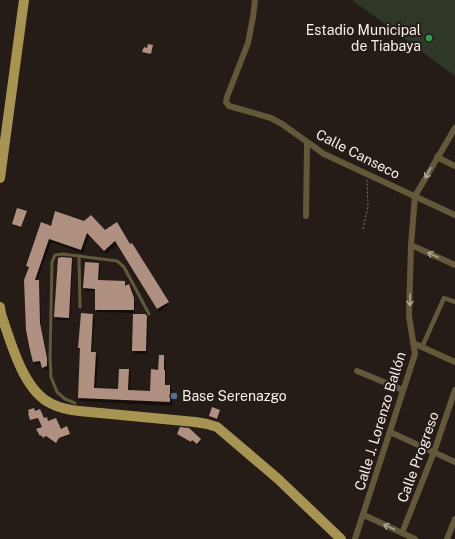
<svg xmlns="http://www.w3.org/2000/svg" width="455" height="539" font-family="'Public Sans',sans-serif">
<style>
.green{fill:#2f3728}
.shadow{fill:#0007}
.building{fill:#af9081}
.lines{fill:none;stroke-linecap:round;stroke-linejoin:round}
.path{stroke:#7c736f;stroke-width:1;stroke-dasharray:2 2;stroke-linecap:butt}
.service{stroke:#62593b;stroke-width:3}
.pedestrian{stroke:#62593b;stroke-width:4.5}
.minor{stroke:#62593b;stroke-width:6}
.primary{stroke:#a79452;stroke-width:10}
.oneway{stroke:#aca494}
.leisure-dot{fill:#2e9e5b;stroke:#261c17;stroke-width:1.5}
.service-dot{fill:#5c6f8a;stroke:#261c17;stroke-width:1.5}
.labels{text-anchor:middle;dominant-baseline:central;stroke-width:4;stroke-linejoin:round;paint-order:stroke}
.poi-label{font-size:14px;fill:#f7f0ec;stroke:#261c17;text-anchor:end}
.street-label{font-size:14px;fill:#f7f0ec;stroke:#261c17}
</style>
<rect width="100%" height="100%" fill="#261c17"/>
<polygon class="green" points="352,0 455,0 455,76"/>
<g class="shadow">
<polygon points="152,46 153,48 151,55 145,53 143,51"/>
<polygon points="26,212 27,213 21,228 13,226 13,224"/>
<polygon points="42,224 51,227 105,231 130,245 131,244 169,305 159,312 117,244 106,254 89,235 83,253 51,242 37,281 38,281 40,284 41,327 46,350 49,370 45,370 42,364 36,365 34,362 27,330 29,270 27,266"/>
<polygon points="71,259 73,262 70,320 57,320 55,317"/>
<polygon points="98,263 100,266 99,281 124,282 126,287 129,286 135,301 135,315 145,315 148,320 147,354 135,354 133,351 134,313 97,312 96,309 96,291 86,291 84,288"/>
<polygon points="93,315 95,319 92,353 95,353 98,357 96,389 119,390 129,370 131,374 130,391 151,392 159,371 163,356 166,365 166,386 170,386 172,390 172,406 81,401 79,397 81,351 79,347"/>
<polygon points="219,411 220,412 218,420 211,418 210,416"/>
<polygon points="35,412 60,430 67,427 70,435 59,439 56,443 47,437 44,438 42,435 41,436 38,430 43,427 39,419 31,420"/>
<polygon points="189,429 201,441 198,445 193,441 192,443 179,435"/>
</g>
<g class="building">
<polygon points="148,44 153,45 151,54 142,52 144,47 147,48"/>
<polygon points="17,208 27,211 21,227 12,224"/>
<polygon points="55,211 84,221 91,215 105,230 117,222 130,244 132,243 169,302 157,309 115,241 104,251 87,233 81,250 49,239 35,280 39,280 40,323 47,358 47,366 42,368 40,361 33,362 30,350 26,330 24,280 29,267 26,266 41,222 51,226"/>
<polygon points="62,257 72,258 69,318 54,317 58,258"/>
<polygon points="85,262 99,263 98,280 125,281 125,286 129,284 134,298 134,310 95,310 95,289 83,288"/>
<polygon points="81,313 93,314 91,352 96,352 94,388 118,389 119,369 129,369 128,390 150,391 151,369 158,370 159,355 164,355 164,370 165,370 165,385 170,385 170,402 78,398 80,348 78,348"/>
<polygon points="133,314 145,314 147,316 146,351 132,351"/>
<polygon points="212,407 220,410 217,419 209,416"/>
<polygon points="34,408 35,411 40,409 44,418 47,417 48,421 56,418 61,429 67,426 70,434 59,438 56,443 46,436 43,438 41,435 40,436 36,429 42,427 38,418 30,420 28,413 29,413 28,410"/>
<polygon points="180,427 189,428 201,439 197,444 192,440 191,442 177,434"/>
</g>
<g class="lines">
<polyline class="path" points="363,229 368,206 367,180"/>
<g class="service">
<polyline points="79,256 80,307"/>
<polyline points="75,403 65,399 57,392 51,377 50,358 52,262 55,255 63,254 117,261 124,267 149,314"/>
</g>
<polyline class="pedestrian" points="422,347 444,298 455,302"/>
<g class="minor">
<polyline points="255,0 253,17 248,43 227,97 226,102 229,106 271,118 282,124 324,154 455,215"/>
<polyline points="437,157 455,166"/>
<polyline points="306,216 307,143"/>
<polyline points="411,245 455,265"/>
<polyline points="413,343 455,362"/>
<polyline points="357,371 403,390"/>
<polyline points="390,432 455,462"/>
<polyline points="364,515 415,539"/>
<polyline points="402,533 434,452 455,390"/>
<polyline points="355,539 415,354 409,316 411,245 415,196 455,128"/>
<polyline points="447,539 455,519"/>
</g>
<g class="primary">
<polyline points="0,178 24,0"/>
<path d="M0,307L1,314C11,342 23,391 52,404C60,408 70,410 79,411L195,422L207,424L217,427L277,478L341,539"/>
</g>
</g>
<defs><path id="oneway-shaft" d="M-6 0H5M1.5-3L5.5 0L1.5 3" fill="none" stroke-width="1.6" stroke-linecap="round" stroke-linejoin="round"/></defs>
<g class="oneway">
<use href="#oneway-shaft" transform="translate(428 173) rotate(119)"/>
<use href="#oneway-shaft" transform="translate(433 255) rotate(-155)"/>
<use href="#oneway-shaft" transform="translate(410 300) rotate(91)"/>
<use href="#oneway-shaft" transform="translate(389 527) rotate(-155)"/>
</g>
<circle class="leisure-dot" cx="429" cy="38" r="4"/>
<circle class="service-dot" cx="174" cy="396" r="4"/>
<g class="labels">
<g class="poi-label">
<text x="421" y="30">Estadio Municipal<tspan x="421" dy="16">de Tiabaya</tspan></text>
<text x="182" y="396" text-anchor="start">Base Serenazgo</text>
</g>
<g class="street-label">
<text transform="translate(358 154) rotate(27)">Calle Canseco</text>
<text transform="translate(380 421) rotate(-73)">Calle J. Lorenzo Ballón</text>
<text transform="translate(418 457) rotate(-70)">Calle Progreso</text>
</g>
</g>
</svg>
